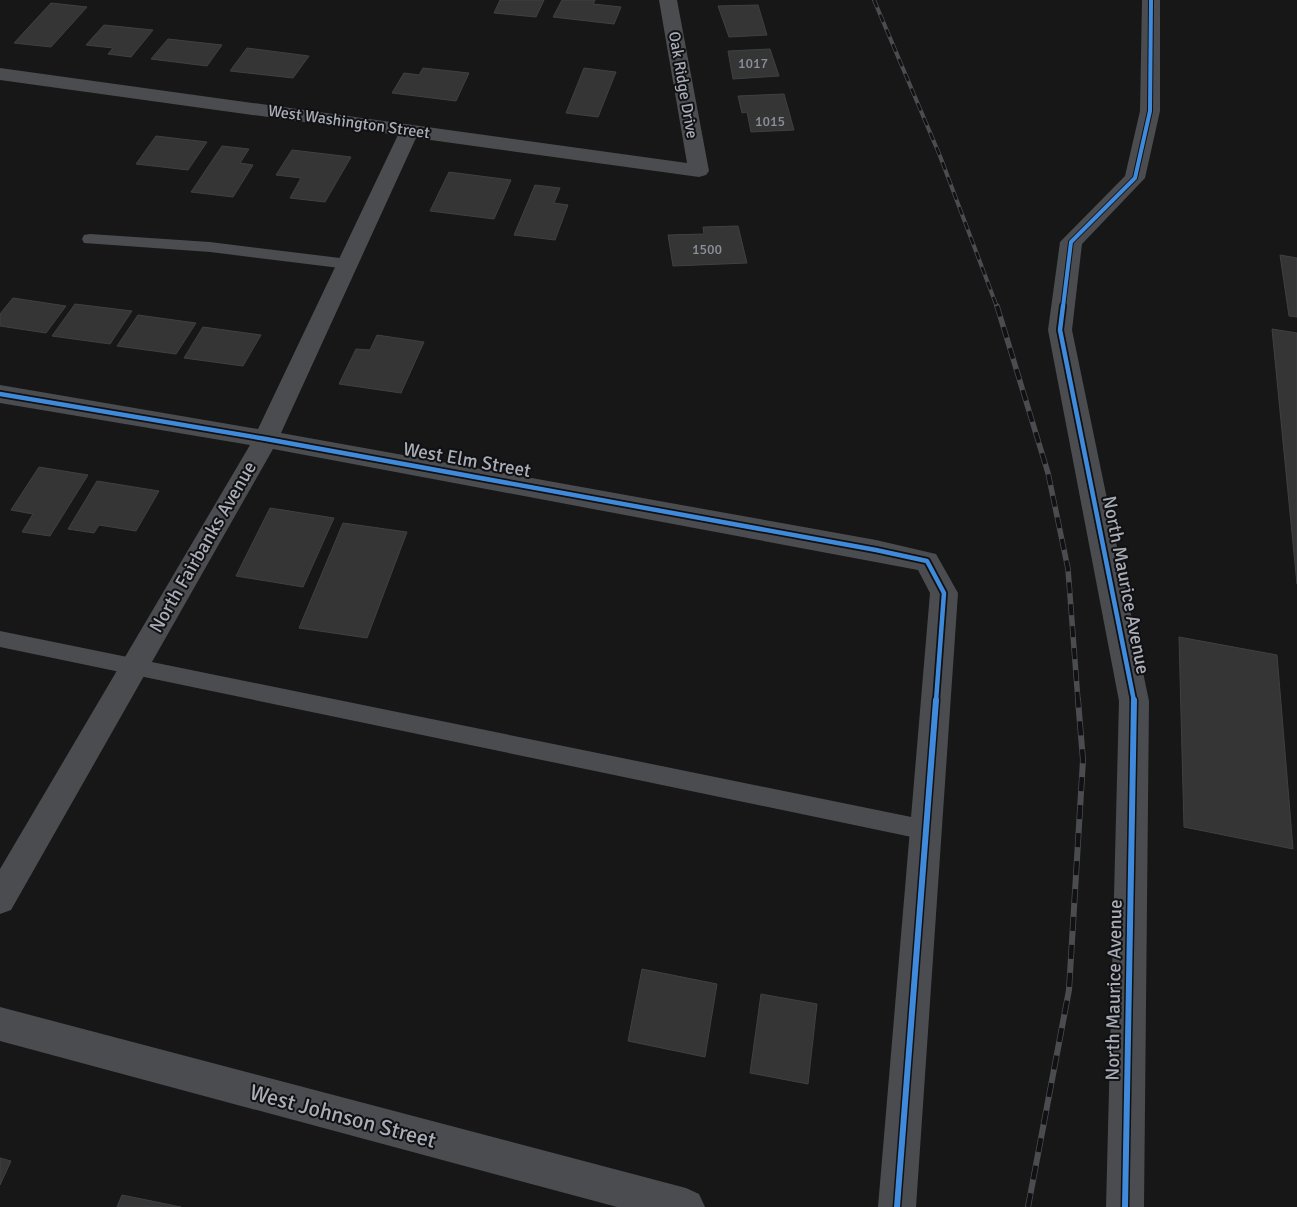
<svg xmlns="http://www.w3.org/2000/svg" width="1297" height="1207" font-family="Signika,sans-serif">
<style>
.building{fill:#353536;stroke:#3f4043}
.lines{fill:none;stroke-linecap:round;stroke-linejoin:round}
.lane{fill:#4b4c50;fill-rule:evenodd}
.street{fill:#4b4c50;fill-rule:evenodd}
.rail-far2-casing{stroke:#4b4c4f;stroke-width:4}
.rail-far1-casing{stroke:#4b4c4f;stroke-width:5.5}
.rail-casing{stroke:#4b4c4f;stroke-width:6}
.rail-far2{stroke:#111113;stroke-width:2.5;stroke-dasharray:8;stroke-linecap:butt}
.rail-far1{stroke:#111113;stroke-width:4;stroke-dasharray:11;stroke-linecap:butt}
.rail{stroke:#111113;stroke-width:4.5;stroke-dasharray:14;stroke-linecap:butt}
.cycleway-far2-casing{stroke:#111113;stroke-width:6}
.cycleway-far1-casing{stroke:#111113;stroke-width:8}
.cycleway-casing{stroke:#111113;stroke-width:9}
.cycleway-far2{stroke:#408adc;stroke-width:4}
.cycleway-far1{stroke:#408adc;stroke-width:4.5}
.cycleway{stroke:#408adc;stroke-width:6}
.labels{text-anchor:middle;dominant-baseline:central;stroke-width:4;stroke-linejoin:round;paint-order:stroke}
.far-number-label{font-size:14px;fill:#8b8f98}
.far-street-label{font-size:16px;fill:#a8adb8;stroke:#111113}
.street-label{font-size:19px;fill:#a8adb8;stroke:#111113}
.near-street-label{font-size:22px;fill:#a8adb8;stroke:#111113}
</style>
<rect width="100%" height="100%" fill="#171717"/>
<g class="building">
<polygon points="500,0 544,0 536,17 494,13"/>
<polygon points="562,0 595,0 593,4 621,7 614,24 553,17"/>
<polygon points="51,3 87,7 51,47 14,43"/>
<polygon points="758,5 767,35 729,37 718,6"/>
<polygon points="104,25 153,30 131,57 108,54 113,48 86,45"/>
<polygon points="168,39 222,45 207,66 151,59"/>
<polygon points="247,48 309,56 293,78 230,71"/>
<polygon points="770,49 779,76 733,79 728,51"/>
<polygon points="423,68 469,73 456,101 392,93 404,73 419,75"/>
<polygon points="584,68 616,72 598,117 566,113"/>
<polygon points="784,94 794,130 751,132 747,112 742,113 738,96"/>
<polygon points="156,136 207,142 188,170 136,164"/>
<polygon points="222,146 249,149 240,163 253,165 233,197 191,192"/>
<polygon points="292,150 351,157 325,202 290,198 301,178 276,175"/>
<polygon points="449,172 511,180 494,219 430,211"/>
<polygon points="535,185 560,188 554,203 568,205 555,240 514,235"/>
<polygon points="738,226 747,263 673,266 668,235 704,234 703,227"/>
<polygon points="1280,255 1297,258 1297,317 1289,316"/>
<polygon points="13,298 66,306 46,333 0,326 0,314"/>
<polygon points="75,304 132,311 110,344 52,336"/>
<polygon points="138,315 196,323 176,354 117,346"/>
<polygon points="203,327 261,335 243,366 184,358"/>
<polygon points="1272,329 1297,333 1297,584"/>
<polygon points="377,335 424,342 401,393 339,384 356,349 370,350"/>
<polygon points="39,467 88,475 50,536 22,532 33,514 11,510"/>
<polygon points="97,481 159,491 136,531 99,525 94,533 68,529"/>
<polygon points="270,508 334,518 303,587 236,576"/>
<polygon points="343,523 407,532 367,638 299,628"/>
<polygon points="1179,637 1277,655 1293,849 1184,827"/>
<polygon points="642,969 717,984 705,1057 628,1041"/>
<polygon points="761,994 817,1004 808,1084 750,1073"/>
<polygon points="0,1158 11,1161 0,1185"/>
<polygon points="122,1195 181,1207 117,1207"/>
</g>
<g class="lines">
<g class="lane">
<polygon points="90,234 210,242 348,259 354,260 356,264 354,268 348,269 210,252 84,243 82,239 84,235"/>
<polygon points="0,631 926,820 934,823 937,830 934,837 926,840 0,647"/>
</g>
<g class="street">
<polygon points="659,0 677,0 709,171 706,175 699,177 416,138 281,433 876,540 936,554 958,593 916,1207 878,1207 930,593 918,570 273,449 11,910 0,914 0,869 250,445 0,403 0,385 258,429 398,135 0,80 0,68 687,163"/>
<polygon points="1142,0 1160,0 1160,111 1145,178 1082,244 1072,330 1149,701 1144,1207 1106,1207 1119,701 1048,330 1060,242 1125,176 1140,111"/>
<polygon points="0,1007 686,1188 699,1194 705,1207 617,1207 0,1041"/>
</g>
<defs>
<polyline id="rail-far2" points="874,0 940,156 997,307"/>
<polyline id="rail-far1" points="997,306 1048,473 1068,569 1078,701"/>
<polyline id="rail" points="1028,1207 1069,990 1083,760 1078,700"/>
</defs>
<use href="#rail-far2" class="rail-far2-casing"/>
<use href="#rail-far1" class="rail-far1-casing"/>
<use href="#rail" class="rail-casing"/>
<use href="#rail-far2" class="rail-far2"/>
<use href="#rail-far1" class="rail-far1"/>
<use href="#rail" class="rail"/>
<defs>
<polyline id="cycleway-far2" points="1063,307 1071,242 1135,178 1150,111 1151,0"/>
<g id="cycleway-far1">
<polyline points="1063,306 1060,330 1134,701"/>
<polyline points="0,394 266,439 876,550 927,561 944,593 936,701"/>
</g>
<g id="cycleway">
<polyline points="897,1207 936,700"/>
<polyline points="1125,1207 1134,700"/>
</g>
</defs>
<use href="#cycleway-far2" class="cycleway-far2-casing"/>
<use href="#cycleway-far1" class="cycleway-far1-casing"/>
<use href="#cycleway" class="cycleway-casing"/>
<use href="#cycleway-far2" class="cycleway-far2"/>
<use href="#cycleway-far1" class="cycleway-far1"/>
<use href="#cycleway" class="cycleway"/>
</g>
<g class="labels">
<g class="far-number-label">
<text x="753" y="63">1017</text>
<text x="770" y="121">1015</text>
<text x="707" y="249">1500</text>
</g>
<g class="far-street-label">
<text transform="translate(683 85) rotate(80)">Oak Ridge Drive</text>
<text transform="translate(349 122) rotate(8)">West Washington Street</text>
</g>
<g class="street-label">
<text transform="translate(467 460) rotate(10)">West Elm Street</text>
<text transform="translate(203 547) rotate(-60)">North Fairbanks Avenue</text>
<text transform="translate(1126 585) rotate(79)">North Maurice Avenue</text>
<text transform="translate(1114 990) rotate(-89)">North Maurice Avenue</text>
</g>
<g class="near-street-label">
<text transform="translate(343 1116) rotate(15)">West Johnson Street</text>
</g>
</g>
</svg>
